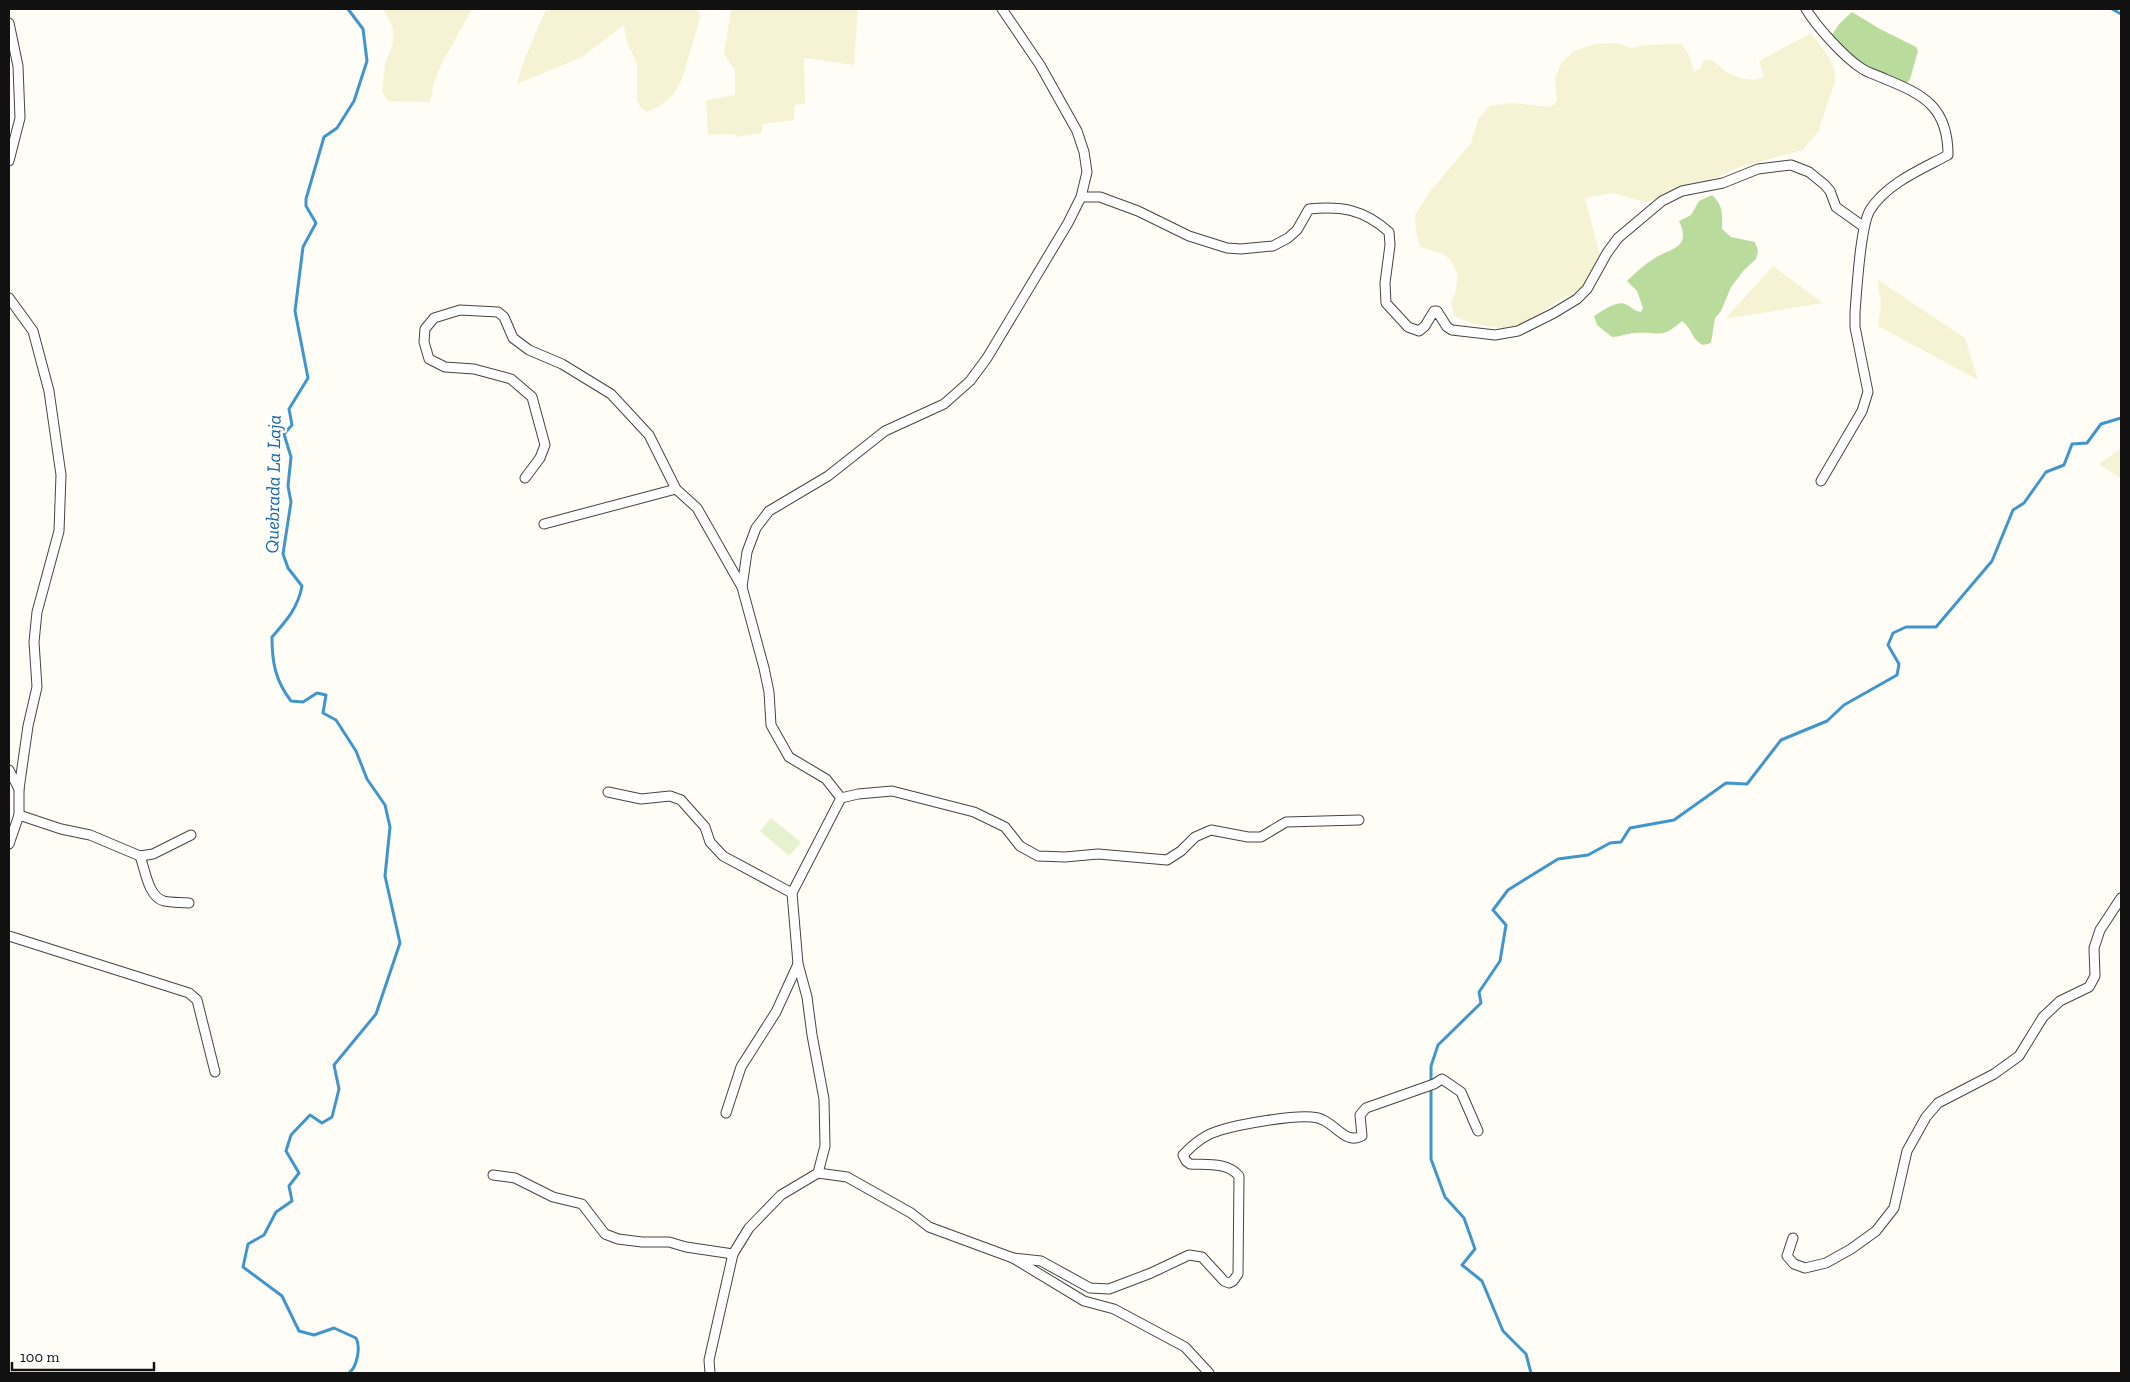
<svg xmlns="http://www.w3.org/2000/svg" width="2130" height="1382" font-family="'Zilla Slab',serif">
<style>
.farmland{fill:#f6f3d4}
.forest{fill:#b9dc9c}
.pitch{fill:#e6f2cf}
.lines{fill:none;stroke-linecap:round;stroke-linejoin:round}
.stream{stroke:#3f96cf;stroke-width:3}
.minor-casing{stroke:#444;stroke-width:11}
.minor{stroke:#fff;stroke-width:9}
.labels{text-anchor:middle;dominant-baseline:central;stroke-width:5;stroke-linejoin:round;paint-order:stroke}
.water-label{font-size:19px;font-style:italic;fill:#1768a6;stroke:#fff}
</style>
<rect width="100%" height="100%" fill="#fffdf5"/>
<g class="farmland">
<polygon points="383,9 472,9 441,65 434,82 430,102 388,101 382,91 385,65 393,43 393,28"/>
<polygon points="546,9 698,9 700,18 682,79 673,95 660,106 647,112 641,108 637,101 637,64 627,42 624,25 582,57 517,84 523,63"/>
<polygon points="731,9 858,9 854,65 804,58 805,104 795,105 794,120 763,124 762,133 736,137 735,134 708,135 706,100 735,95 735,70 724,54"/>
<polygon points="1811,33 1829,57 1835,72 1835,81 1818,132 1803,150 1737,168 1716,178 1676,190 1661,199 1645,202 1612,193 1585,198 1600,255 1584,286 1575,294 1560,299 1530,321 1513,330 1474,324 1454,316 1451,303 1455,294 1458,276 1452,262 1444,254 1420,247 1416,232 1415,215 1429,193 1471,143 1479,117 1490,106 1511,103 1551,107 1557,101 1555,78 1562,62 1574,51 1595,44 1617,43 1632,48 1645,45 1682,44 1689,55 1694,72 1700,69 1704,60 1712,60 1728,73 1740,78 1754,80 1764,77 1759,61"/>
<polygon points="1773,266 1823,303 1725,319"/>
<polygon points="1877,279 1965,338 1978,380 1878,326 1881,304"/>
<polygon points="2121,448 2121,479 2099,464"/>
</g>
<g class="forest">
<polygon points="1852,12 1880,29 1916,47 1918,51 1910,79 1905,85 1859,62 1831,36 1840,23"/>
<path d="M1712,195C1724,206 1722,215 1722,229L1731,237L1755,242L1758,251L1756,259L1744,270L1731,287L1721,311L1715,318L1711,343L1703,345C1690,338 1693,329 1682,321C1661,340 1660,331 1635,333C1627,333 1620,337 1612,337L1597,325L1594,316C1603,311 1617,299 1627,305C1633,308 1634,311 1641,312L1643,308L1637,291L1627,281C1636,272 1645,264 1655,258C1671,248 1692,248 1679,221L1691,215L1699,201Z"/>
</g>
<polygon class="pitch" points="771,818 801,842 789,856 760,831"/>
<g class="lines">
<g class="stream">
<path d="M348,9L363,29L367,61L354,101L337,128L324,137L306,199V206L316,223L303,247L295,311L308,378L289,409L292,425L284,434L291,457L288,486L291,502L283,554L288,568L302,586C298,608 286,621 272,637C272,662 275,680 291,701L303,702L317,693L326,695L323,713L336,720L356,751L367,779L385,805L390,827L385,876L400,943L376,1014L334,1065L339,1089L332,1117L322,1123L310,1115L291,1135L286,1151L299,1173L289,1186L292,1201L276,1212L264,1235L248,1244L243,1267L282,1296L299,1331L314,1335L334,1328L356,1338C361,1347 357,1367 349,1373"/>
<polyline points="2112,9 2121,14"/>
<polyline points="1531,1373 1526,1354 1503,1331 1482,1281 1462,1265 1475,1249 1464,1218 1445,1197 1431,1159 1431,1066 1438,1045 1481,1003 1479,992 1500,961 1506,925 1493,910 1508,890 1558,859 1588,855 1610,843 1621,842 1630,828 1674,820 1726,783 1747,784 1781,740 1827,721 1844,705 1897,675 1899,664 1888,645 1893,633 1906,627 1936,627 1992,561 2013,510 2024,503 2046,472 2064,465 2072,444 2087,443 2101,424 2121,418"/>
</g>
<defs>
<g id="minor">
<path d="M1806,9C1816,26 1844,57 1861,68C1868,73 1877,75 1885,79C1925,95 1948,108 1948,155C1922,169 1887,183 1870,210C1860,227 1857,289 1855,312V327L1868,392L1862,411L1821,481"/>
<polyline points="9,23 18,66 20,118 9,161"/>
<path d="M1081,197H1100L1138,211L1189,236L1227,248L1241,249L1273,246L1288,238L1297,230L1309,209C1342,206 1363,209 1389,232L1390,245L1385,283L1386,303L1408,327L1419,331L1425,326L1434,311H1437L1447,327L1452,330L1495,335L1518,331L1554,313L1577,299L1587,289L1607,253L1618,238L1662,201L1682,191L1723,183L1758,169L1791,165L1809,172L1825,185L1830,191L1836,207L1864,227"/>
<polyline points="9,298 33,331 49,391 61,475 59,531 37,612 34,642 37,687 28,726 19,789 19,815 9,844"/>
<polyline points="525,478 540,458 545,445 532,397 511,379 474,369 445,367 429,359 424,342 425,329 434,318 460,310 498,312 504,317 513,338 529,350 562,364 611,394 649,435 676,489"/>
<polyline points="544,524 676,489 697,508 742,587"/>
<polyline points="9,770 19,789"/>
<polyline points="608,792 641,799 670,796 681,800 705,827 710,842 723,856 792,893"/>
<polyline points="841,798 858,794 892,791 974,812 1005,827 1020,846 1038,856 1065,857 1098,854 1167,860 1181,851 1195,837 1211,830 1248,837 1261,837 1286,822 1359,820"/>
<polyline points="19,815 61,829 90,835 140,856 153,854 191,835"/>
<path d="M140,856C145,869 148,897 164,901C172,903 181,902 189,903"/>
<polyline points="9,936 189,993 197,1000 215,1072"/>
<polyline points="726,1113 741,1067 776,1012 798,964"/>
<polyline points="818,1173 847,1177 911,1213 929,1227 1013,1258 1084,1301 1114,1309 1185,1347 1209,1373"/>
<polyline points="493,1175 515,1178 553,1197 582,1204 605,1234 618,1239 642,1242 669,1242 686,1247 733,1254"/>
<polyline points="1793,1238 1787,1256 1794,1264 1805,1268 1826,1263 1851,1249 1876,1231 1894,1208 1907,1151 1926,1117 1938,1103 1994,1074 2019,1056 2043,1017 2060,1001 2089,987 2095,976 2094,948 2100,930 2121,898"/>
<path d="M1013,1258L1041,1261L1090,1288L1109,1289L1151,1273L1189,1255L1202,1257L1224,1281L1229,1283L1233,1281L1238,1274L1239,1176C1227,1162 1207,1165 1190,1164L1186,1161L1183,1155C1193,1144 1206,1134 1221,1130C1241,1124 1292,1115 1312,1117C1334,1118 1343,1146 1362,1136L1360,1115L1366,1108L1434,1084L1442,1079L1461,1092L1478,1131"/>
<polyline points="710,1373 709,1360 733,1254 749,1228 781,1195 818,1173 825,1146 824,1099 812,1035 807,997 798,964 792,893 841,798 826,779 789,757 771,725 769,692 764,668 742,587 747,552 756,528 769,511 828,476 885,431 944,404 970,381 987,358 1068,223 1081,197 1087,172 1084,152 1077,131 1040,65 1002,9"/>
</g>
</defs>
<use href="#minor" class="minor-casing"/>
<use href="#minor" class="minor"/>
</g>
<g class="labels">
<g class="water-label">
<text transform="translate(273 484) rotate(-89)">Quebrada La Laja</text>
</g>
</g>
<rect width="2130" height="1382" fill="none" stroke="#111111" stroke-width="20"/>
<path d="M12 1362v8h142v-8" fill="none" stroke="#111111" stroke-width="2.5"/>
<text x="20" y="1362" font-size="15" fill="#111111" stroke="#ffffff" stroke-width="4" paint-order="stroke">100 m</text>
</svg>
